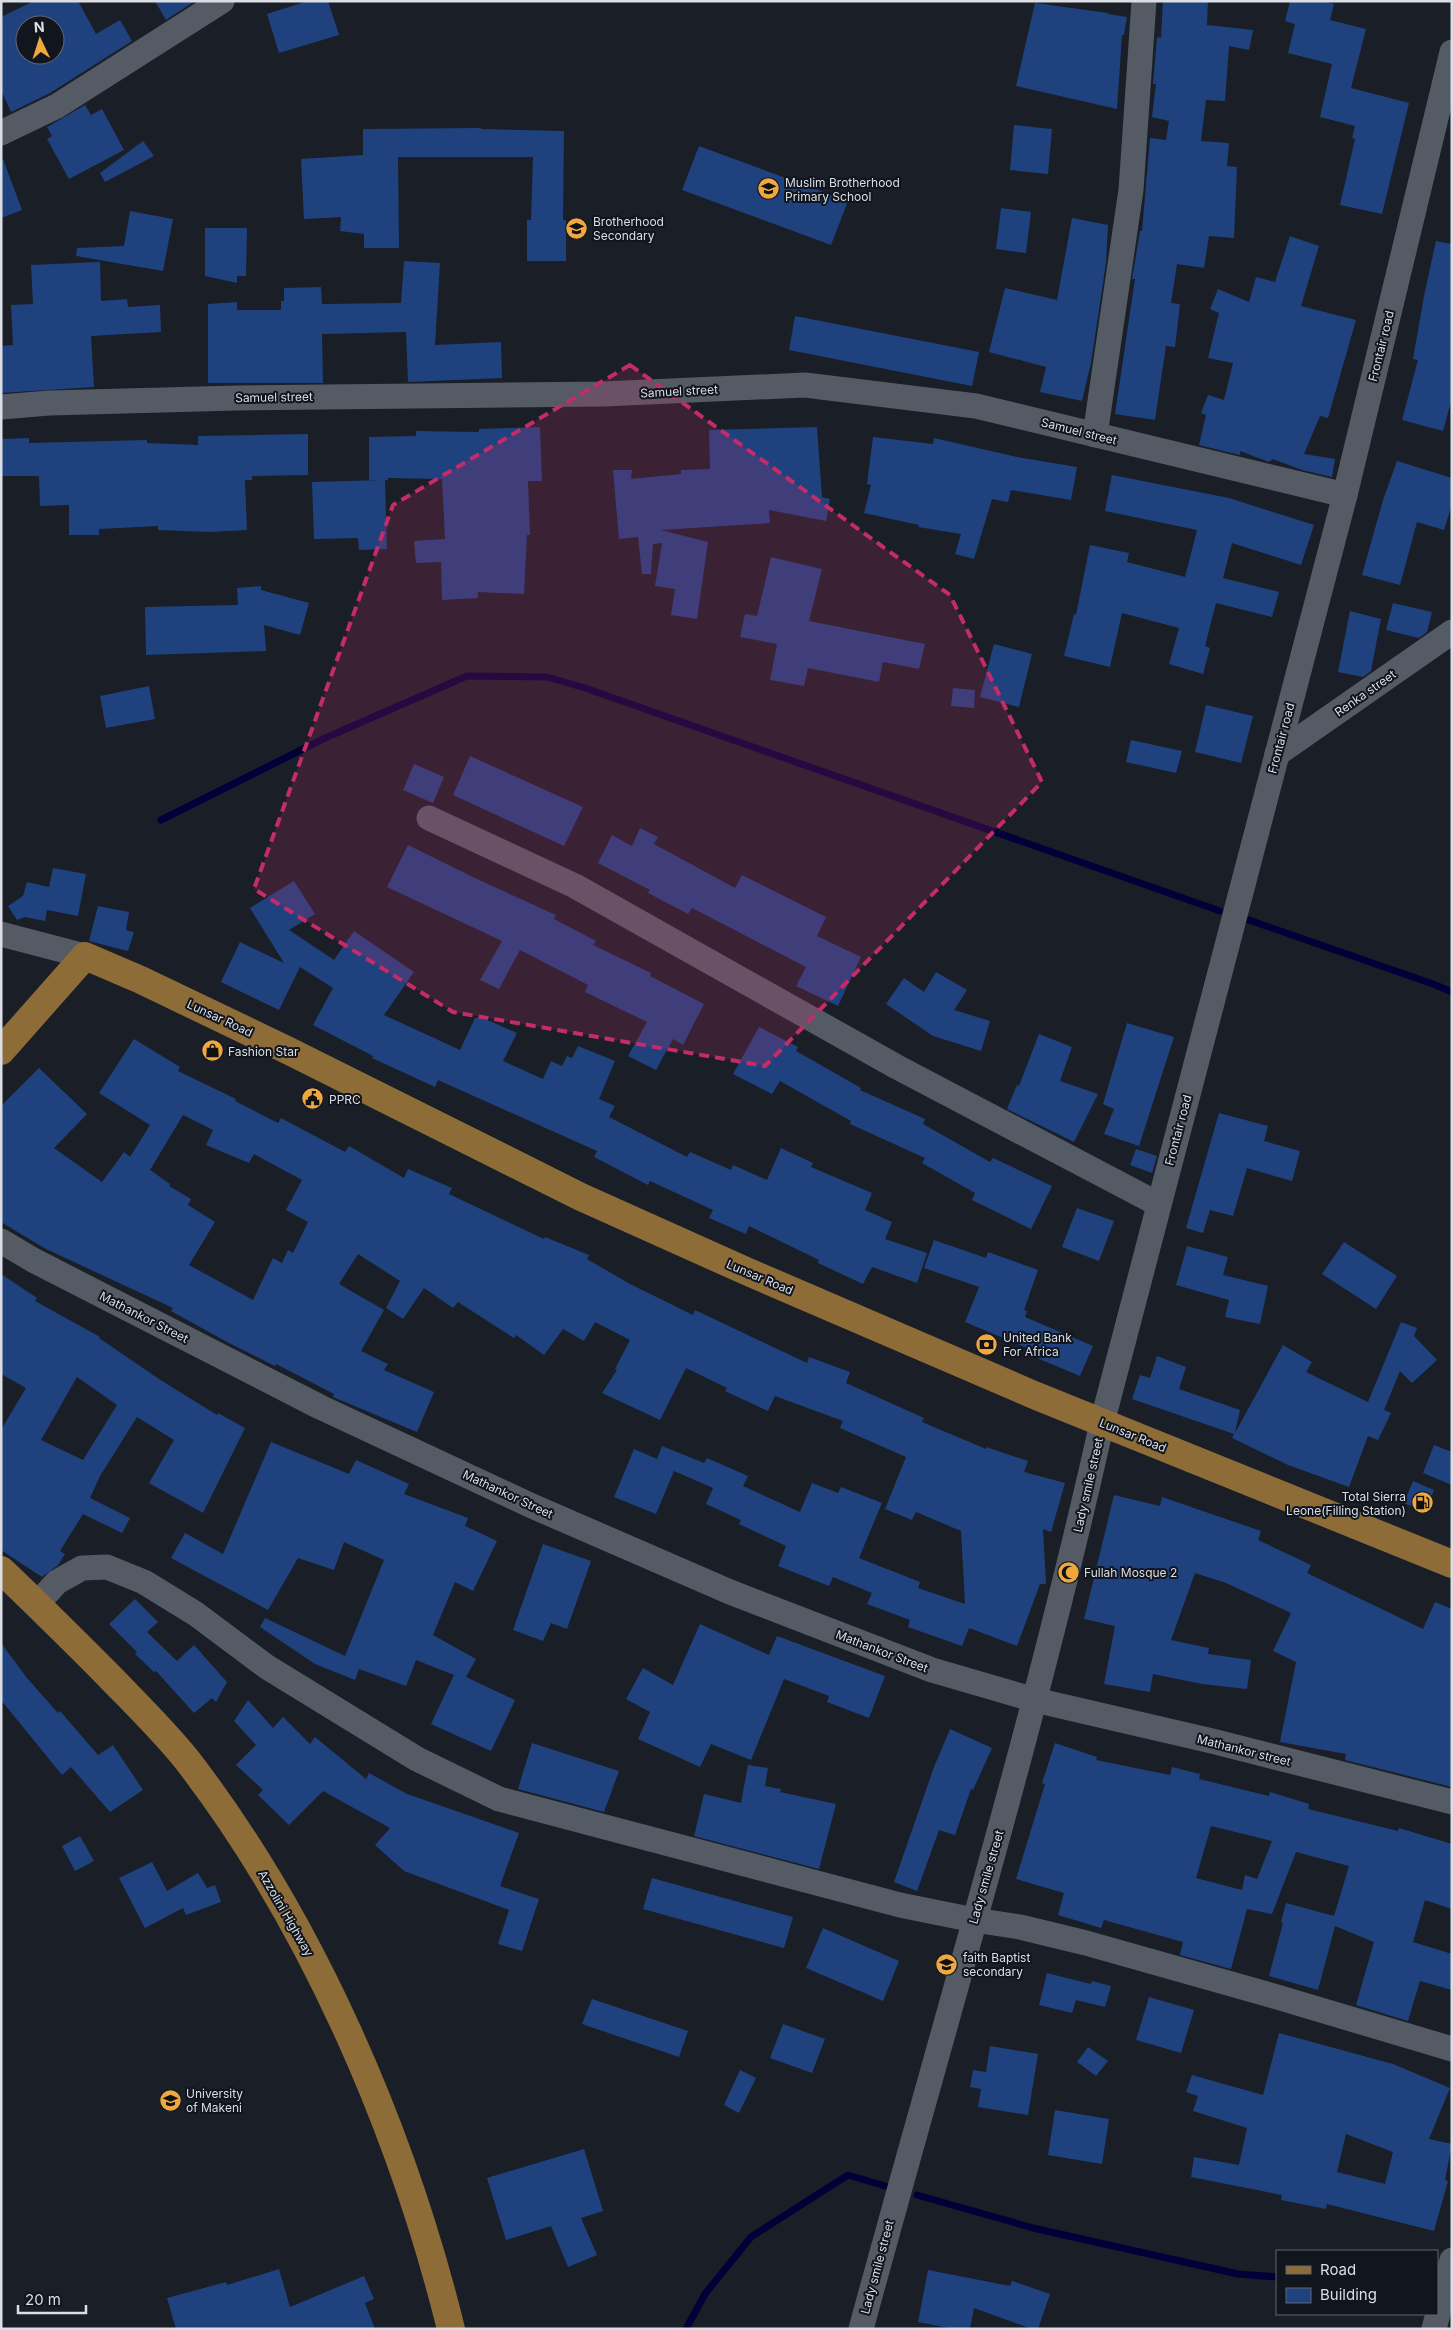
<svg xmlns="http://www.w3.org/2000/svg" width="1453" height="2330" font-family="Inter,sans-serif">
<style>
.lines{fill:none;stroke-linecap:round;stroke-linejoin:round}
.stream{stroke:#000038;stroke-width:7}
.building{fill:#1f427f;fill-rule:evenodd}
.minor{stroke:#545b65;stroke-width:25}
.primary{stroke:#8e6c37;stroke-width:28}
.marked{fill:#c42c69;fill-opacity:0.2;stroke:#c42c69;stroke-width:4;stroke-dasharray:10 6;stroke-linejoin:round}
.labels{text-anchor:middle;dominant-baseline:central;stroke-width:4;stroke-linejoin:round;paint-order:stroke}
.poi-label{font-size:12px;fill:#dbdfe5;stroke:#10151e;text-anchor:start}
.street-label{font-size:12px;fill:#dbdfe5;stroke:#10151e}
</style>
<rect width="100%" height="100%" fill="#191e27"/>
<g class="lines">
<g class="stream">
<polyline points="161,820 323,739 467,676 547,677 585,688 1220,911"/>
<polyline points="1246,919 1433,984 1452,992"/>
<polyline points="917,2195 1033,2228 1238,2274 1277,2277"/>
<polyline points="686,2329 705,2294 751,2237 848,2175 885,2186"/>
</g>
</g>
<g class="building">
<path d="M34,1H78L96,34L120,20L132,41L50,93L11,112L1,90V17ZM25,25H55V55H25Z"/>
<polygon points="155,1 195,1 166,20"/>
<polygon points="308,1 328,1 339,35 279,53 267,14"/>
<polygon points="1163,1 1208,1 1207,25 1253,30 1249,50 1229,46 1225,101 1206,100 1201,141 1229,143 1227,166 1237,167 1234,238 1209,236 1204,268 1177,264 1171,303 1180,304 1175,347 1166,346 1155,420 1115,414 1135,279 1132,279 1140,231 1142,231 1150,138 1166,140 1169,121 1152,117 1156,84 1153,84 1157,37 1161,38"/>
<polygon points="1290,1 1322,1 1334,4 1330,20 1366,29 1351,88 1409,103 1382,214 1340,205 1355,139 1352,138 1355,126 1320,117 1332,64 1288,53 1295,24 1285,21"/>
<polygon points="1035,3 1108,13 1108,14 1127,17 1124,35 1122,35 1117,109 1016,86"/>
<polygon points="85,105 91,115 102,109 124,150 69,179 47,139 52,136 47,127"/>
<polygon points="1014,125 1052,129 1048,174 1010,170"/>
<polygon points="481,128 481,129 564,131 563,220 566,220 566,261 527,261 527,220 531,220 533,157 398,157 399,248 364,248 364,234 340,231 341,217 304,219 301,159 363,155 363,129"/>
<polygon points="143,141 154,156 105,182 100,173"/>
<polygon points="699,146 848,201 831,245 682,190"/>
<polygon points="1,159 3,159 22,210 1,218"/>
<polygon points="1001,208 1031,212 1026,253 996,249"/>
<polygon points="130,211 173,219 163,271 76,256 77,248 124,246"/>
<polygon points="1072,218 1108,225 1106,263 1091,363 1082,401 1040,392 1046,367 989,352 1005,288 1057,300"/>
<polygon points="205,228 247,228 246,276 237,276 237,283 205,276"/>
<polygon points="1290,236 1319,246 1301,306 1356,320 1328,418 1320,416 1304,454 1335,459 1332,477 1302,470 1273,459 1269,462 1240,451 1240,455 1199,445 1206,415 1201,413 1208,395 1224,400 1233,363 1208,358 1219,313 1210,309 1218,289 1249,302 1256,277 1275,282"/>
<polygon points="1436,241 1452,244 1452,398 1443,431 1402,420 1418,360 1413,359 1424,296"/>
<polygon points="404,261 440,263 435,345 501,342 502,378 408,382 406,332 322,334 323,383 208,383 208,304 237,302 237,310 281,310 281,301 284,301 284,288 321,287 322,304 401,303"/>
<polygon points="100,262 101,301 127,299 128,307 160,305 161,332 91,336 94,387 1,393 1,346 13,345 11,305 33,304 31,265"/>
<polygon points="795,316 979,352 972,386 789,350"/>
<polygon points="540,427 542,481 528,481 530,535 527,535 524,594 478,592 478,598 442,600 441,562 416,563 414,541 445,539 442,479 388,478 388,480 385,480 387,549 359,550 358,538 314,539 312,482 382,480 369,480 369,437 416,436 416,431 479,432 479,429"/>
<polygon points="817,427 822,497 830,499 826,521 769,510 770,523 661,530 708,542 697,619 671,615 675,589 655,586 662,543 653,544 651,574 642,574 638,537 619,539 613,470 632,470 631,479 681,474 681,470 710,469 709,430"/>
<polygon points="308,434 308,475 252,476 252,480 245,480 247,530 210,532 158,530 158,526 99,529 99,535 69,535 69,505 40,506 39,476 1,476 1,439 29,438 29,443 147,440 147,443 198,445 198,436"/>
<polygon points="873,437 933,444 934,438 1017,457 1077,467 1071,500 1011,490 1008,502 992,499 974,559 955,554 961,534 918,527 919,525 864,513 871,485 867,484"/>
<polygon points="1397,461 1452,478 1452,504 1444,530 1417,522 1400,585 1362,575 1383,500"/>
<polygon points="1112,475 1229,498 1314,525 1301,565 1232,543 1223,578 1279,592 1272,617 1216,603 1205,646 1210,648 1203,674 1169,664 1179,628 1122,613 1110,667 1064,656 1074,614 1076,615 1090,545 1129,553 1127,562 1185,577 1197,530 1105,511"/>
<polygon points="771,557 822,569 809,621 925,644 919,669 883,662 879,682 808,668 804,686 770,680 777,644 740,637 745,614 757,616"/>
<polygon points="261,586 261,590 309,603 300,635 264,625 266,651 146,655 145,607 238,605 237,588"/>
<polygon points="1393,603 1432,612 1427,632 1419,638 1386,630"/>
<polygon points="1350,611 1381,619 1371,671 1363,677 1338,672"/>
<polygon points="994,644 1032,654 1019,707 980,697"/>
<polygon points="149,686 155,719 106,728 100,696"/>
<polygon points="953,688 975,690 974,708 951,706"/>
<polygon points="1206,705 1253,716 1241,763 1195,752"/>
<polygon points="1131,740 1182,751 1176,773 1126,762"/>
<polygon points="470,756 583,807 564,846 453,795"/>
<polygon points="414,764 444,777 433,803 403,790"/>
<polygon points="640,828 658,837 654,844 735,888 742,875 826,917 817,936 861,957 838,1006 796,986 806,967 692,908 688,914 648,893 650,890 598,863 612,835 632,846"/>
<polygon points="408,845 477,879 556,915 554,919 596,941 593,945 651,973 650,976 704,1004 683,1045 673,1039 656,1070 628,1056 647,1022 585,992 588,985 520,950 499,989 480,980 502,941 387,887"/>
<polygon points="53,868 86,874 78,916 47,910 45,921 25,917 17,920 8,906 23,896 27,882 49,887"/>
<polygon points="294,881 315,914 289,930 334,960 354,931 414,972 384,1015 460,1050 475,1018 483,1018 517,1033 503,1061 543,1079 551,1061 562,1066 567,1056 572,1058 578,1046 615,1061 599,1099 615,1106 609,1117 687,1157 690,1152 731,1170 733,1165 767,1180 781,1148 813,1163 811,1167 872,1193 865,1210 892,1222 885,1239 927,1253 917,1283 872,1267 863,1284 818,1263 819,1260 749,1226 746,1234 709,1218 713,1210 650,1181 648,1185 594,1157 597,1151 438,1080 435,1087 372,1058 373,1056 313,1025 333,988 300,967 279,1010 221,982 240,942 284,963 250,908"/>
<polygon points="98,906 129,912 126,930 134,932 128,951 89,941"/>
<polygon points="936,972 967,990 954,1010 990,1021 981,1051 933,1036 886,1004 904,978 924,992"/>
<polygon points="1127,1023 1174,1037 1139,1146 1104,1134 1114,1109 1103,1104"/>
<polygon points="759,1027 798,1047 796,1051 861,1088 860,1090 925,1119 923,1124 990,1162 993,1158 1052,1186 1031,1229 972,1200 975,1193 922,1163 925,1158 850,1124 851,1121 780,1081 772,1094 733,1074"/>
<polygon points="1039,1034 1072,1047 1060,1081 1098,1094 1074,1142 1007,1109 1017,1085 1019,1086"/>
<path d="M134,1039L180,1067L178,1071L236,1099L235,1101L278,1123L281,1118L345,1152L349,1146L404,1178L408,1169L452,1188L449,1194L544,1239L545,1237L589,1255L587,1259L630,1284L693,1315L695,1310L807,1363L809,1357L850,1372L846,1383L924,1418L922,1422L986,1449V1447L1028,1461L1024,1472L1065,1483L1051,1532L1043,1529L1046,1584H1040L1017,1646L969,1628L962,1646L908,1627L910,1620L867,1604L872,1593L833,1577L829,1586L778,1566L786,1546L739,1524L741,1520L706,1504L713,1488L674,1471L656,1514L614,1497L634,1449L657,1459L662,1446L704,1463L707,1458L748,1476L743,1486L800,1512L812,1483L838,1493L841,1487L882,1503L859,1558L920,1582L918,1588L965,1604L961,1531L916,1512L912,1520L885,1509L906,1457L840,1428L843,1421L775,1396L768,1411L725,1391L727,1388L686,1368L660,1420L602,1393L617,1370L615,1369L630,1340L595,1322L584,1341L563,1329L544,1355L516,1335L514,1338L458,1302L453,1308L424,1288L403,1319L386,1308L400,1281L358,1254L339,1284L384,1310L361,1351L388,1364L384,1370L434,1392L417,1432L333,1397L334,1394L276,1364L275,1366L227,1342L171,1311L173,1308L46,1249L1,1222V1106L39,1068L87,1114L54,1148L102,1182L124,1152L130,1157L150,1125L99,1093ZM183,1115L213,1130L206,1145L249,1163L254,1154L302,1180L286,1210L308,1222L293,1253L288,1250L282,1263L273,1258L253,1300L189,1265L215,1222L188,1205L191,1199L169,1186L170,1184L150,1170Z"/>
<polygon points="1219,1113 1268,1126 1264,1141 1300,1151 1292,1181 1247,1168 1233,1216 1210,1210 1203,1233 1186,1228"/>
<polygon points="1136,1149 1157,1156 1152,1173 1130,1165"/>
<polygon points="1077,1208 1114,1221 1099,1261 1062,1247"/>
<polygon points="934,1240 986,1258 988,1252 1038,1270 1024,1310 1027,1311 1025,1317 1093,1346 1080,1376 1037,1358 1039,1353 965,1322 979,1287 924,1268"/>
<polygon points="1344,1242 1397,1276 1376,1309 1322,1274"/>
<polygon points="1187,1246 1228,1257 1223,1275 1268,1286 1260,1324 1225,1317 1229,1300 1176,1285"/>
<path d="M1,1274L37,1298L35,1301L100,1337L99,1338L162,1381L217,1415L218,1413L245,1428L203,1513L149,1483L174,1440L137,1417L100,1476L90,1498L130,1518L122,1533L83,1514L60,1551L65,1554L58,1565L42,1577L1,1550V1430L26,1388L1,1374ZM77,1377L117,1405L83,1460L41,1440Z"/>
<polygon points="1401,1322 1417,1328 1414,1336 1437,1360 1412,1383 1400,1371 1384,1410 1391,1413 1378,1440 1368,1436 1349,1487 1288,1465 1232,1438 1234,1434 1132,1399 1140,1375 1150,1378 1157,1356 1186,1367 1179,1389 1240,1410 1235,1433 1283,1345 1312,1362 1306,1372 1368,1402"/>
<polygon points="271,1442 349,1474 356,1460 409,1484 404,1494 468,1518 465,1526 497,1541 473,1591 455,1582 433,1635 476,1659 466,1677 515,1700 491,1751 431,1724 454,1675 416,1660 406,1686 359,1669 355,1680 315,1664 260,1627 265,1618 345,1656 384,1560 344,1542 334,1570 298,1558 268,1610 171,1558 185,1533 223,1554"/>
<polygon points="1434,1445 1452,1452 1452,1485 1423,1473"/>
<polygon points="1413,1481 1434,1490 1425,1512 1404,1503"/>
<polygon points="1114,1495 1160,1506 1162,1497 1261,1531 1258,1540 1311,1565 1307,1573 1423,1629 1435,1602 1452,1609 1452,1787 1345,1760 1346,1754 1280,1742 1296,1662 1273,1651 1291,1613 1226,1583 1195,1573 1171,1640 1209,1648 1208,1654 1251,1660 1247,1689 1202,1684 1153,1674 1150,1692 1104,1684 1115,1626 1084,1619"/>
<polygon points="543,1544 591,1561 567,1629 551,1623 543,1641 513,1630"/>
<polygon points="135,1599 158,1622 147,1632 177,1661 194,1645 227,1682 216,1702 212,1698 194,1713 156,1671 154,1672 135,1654 137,1652 109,1624"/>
<polygon points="700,1624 769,1655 777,1636 885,1676 869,1718 827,1702 829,1696 784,1679 751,1760 711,1744 700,1767 638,1739 650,1712 626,1699 643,1668 673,1685"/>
<polygon points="1,1643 27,1678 58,1713 60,1711 98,1755 113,1745 143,1790 110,1812 71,1767 62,1775 1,1700"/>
<polygon points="248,1700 273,1728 283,1717 310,1744 315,1737 366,1779 369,1773 407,1794 519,1833 500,1886 539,1899 522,1951 498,1944 509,1910 404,1871 375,1845 390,1828 323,1791 289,1825 258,1795 263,1790 236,1765 256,1745 234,1721"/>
<polygon points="950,1729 992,1748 973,1790 971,1789 955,1835 939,1830 917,1891 894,1882 934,1767"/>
<polygon points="532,1743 619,1771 604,1812 518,1789"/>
<path d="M1055,1743L1097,1757L1096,1760L1170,1775L1172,1767L1200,1774L1199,1779L1269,1796L1270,1792L1309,1804L1308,1809L1398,1831L1399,1828L1452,1844V1909L1425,1900L1413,1942L1452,1954V1990L1420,1981L1408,2021L1356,2005L1374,1942L1335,1926L1318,1990L1269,1976L1283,1923L1281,1922L1286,1903L1334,1916L1349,1866L1296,1852L1272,1914L1247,1909L1231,1969L1180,1955L1183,1942L1104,1920L1101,1928L1058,1915L1064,1893L1016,1879L1045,1784L1042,1783ZM1211,1826L1272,1841L1257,1879L1245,1875L1242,1890L1196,1878Z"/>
<polygon points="748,1765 768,1768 765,1786 781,1789 780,1792 836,1804 819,1869 694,1836 704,1794 741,1803"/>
<polygon points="80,1836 94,1861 75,1871 62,1846"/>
<polygon points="152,1862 167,1891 198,1873 207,1888 215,1885 221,1902 186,1915 183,1908 145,1928 119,1878"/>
<polygon points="652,1878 793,1917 784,1948 643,1909"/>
<polygon points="823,1928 899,1961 883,2001 806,1968"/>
<polygon points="1047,1973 1091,1984 1092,1981 1111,1986 1105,2007 1076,2000 1072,2013 1039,2005"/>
<polygon points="1149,1997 1194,2010 1181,2053 1136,2040"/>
<polygon points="592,1999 688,2031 679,2057 582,2024"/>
<polygon points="783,2024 825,2039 812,2073 770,2058"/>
<path d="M1279,2033L1393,2064L1450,2088L1429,2139L1452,2144L1445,2180L1448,2181L1434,2231L1327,2204L1326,2209L1281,2200L1282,2195L1191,2177L1194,2157L1239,2165L1247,2128L1193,2111L1198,2096L1186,2092L1192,2075L1263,2095ZM1346,2134L1393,2152L1385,2184L1337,2172Z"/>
<polygon points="990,2046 1038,2054 1028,2115 978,2107 981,2089 970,2087 973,2070 986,2072"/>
<polygon points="1088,2047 1108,2061 1096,2076 1077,2062"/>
<polygon points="740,2070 756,2078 739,2113 724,2105"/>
<polygon points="1055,2110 1109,2119 1102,2164 1048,2155"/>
<polygon points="584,2149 603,2211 581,2218 597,2255 568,2267 551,2226 506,2240 487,2178"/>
<polygon points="279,2269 290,2307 364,2276 374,2299 365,2303 375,2329 176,2329 167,2298 226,2282 227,2285"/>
<polygon points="928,2270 1010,2286 1012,2281 1050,2294 1038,2329 1032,2329 974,2308 970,2329 954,2329 918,2322"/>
</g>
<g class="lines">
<g class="minor">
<polyline points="1,133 57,106 222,1"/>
<polyline points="1,407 49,403 237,398 604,394 805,385 976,406 1345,495"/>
<polyline points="1095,435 1131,190 1144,1"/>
<polyline points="1277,754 1452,632"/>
<polyline points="429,818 575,886 897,1067 1158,1204"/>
<polyline points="1,934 85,956"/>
<polyline points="1,1241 33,1260 320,1407 532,1506 730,1592 932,1670 1035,1700 1212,1741 1452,1802"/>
<polyline points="37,1604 57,1582 82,1568 107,1567 144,1582 196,1614 267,1667 417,1759 499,1799 900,1905 974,1920 1020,1927 1086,1943 1277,1997 1452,2049"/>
<path d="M861,2329C943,2027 1034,1728 1102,1423L1345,495L1452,52"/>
<polyline points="1434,2329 1452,2260"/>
</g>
<g class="primary">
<polyline points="1,1051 85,956 141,980 289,1051 581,1197 746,1271 1034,1395 1452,1564"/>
<path d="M1,1570C37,1604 72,1639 107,1674C134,1702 163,1730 187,1760C312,1922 402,2131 451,2329"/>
</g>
</g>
<path class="marked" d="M630,365L950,595L1042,782L765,1066L453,1012L254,889L393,505Z"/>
<defs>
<symbol id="school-disc" viewBox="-11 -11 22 22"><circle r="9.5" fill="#f0a73e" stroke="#10151e"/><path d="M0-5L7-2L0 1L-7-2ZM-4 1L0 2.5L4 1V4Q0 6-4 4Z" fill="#111"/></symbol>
<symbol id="shop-disc" viewBox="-11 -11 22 22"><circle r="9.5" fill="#f0a73e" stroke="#10151e"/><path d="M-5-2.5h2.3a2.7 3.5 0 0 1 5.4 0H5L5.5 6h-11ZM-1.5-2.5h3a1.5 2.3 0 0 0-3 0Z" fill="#111"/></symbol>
<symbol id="civic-disc" viewBox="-11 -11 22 22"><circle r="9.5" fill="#f0a73e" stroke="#10151e"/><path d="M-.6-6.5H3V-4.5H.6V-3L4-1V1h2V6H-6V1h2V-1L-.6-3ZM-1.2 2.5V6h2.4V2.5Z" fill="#111"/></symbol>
<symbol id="bank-disc" viewBox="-11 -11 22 22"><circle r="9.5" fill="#f0a73e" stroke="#10151e"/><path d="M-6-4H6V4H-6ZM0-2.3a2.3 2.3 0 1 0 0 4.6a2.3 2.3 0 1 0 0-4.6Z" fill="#111"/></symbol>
<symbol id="fuel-disc" viewBox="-11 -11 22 22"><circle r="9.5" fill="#f0a73e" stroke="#10151e"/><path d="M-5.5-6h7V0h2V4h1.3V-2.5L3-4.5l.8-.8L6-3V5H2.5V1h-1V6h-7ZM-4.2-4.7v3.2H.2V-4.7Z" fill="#111"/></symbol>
<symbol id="mosque-disc" viewBox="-11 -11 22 22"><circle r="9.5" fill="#f0a73e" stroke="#10151e"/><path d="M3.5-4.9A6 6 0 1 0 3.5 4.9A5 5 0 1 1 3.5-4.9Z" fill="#111"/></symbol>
<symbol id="university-disc" viewBox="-11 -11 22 22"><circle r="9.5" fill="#f0a73e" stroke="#10151e"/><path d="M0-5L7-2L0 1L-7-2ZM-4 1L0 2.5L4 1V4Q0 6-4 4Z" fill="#111"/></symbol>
</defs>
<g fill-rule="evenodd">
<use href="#school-disc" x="756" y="176" width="25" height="25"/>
<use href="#school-disc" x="564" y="216" width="25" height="25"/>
<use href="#shop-disc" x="200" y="1038" width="25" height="25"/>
<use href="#civic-disc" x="300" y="1086" width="25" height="25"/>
<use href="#bank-disc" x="974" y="1332" width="25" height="25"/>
<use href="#fuel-disc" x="1410" y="1490" width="25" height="25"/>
<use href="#mosque-disc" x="1056" y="1560" width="25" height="25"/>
<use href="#school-disc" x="934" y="1952" width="25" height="25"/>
<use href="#university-disc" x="158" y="2088" width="25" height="25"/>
</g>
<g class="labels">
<g class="poi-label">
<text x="785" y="182">Muslim Brotherhood<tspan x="785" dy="14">Primary School</tspan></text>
<text x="593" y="221">Brotherhood<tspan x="593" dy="14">Secondary</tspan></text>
<text x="228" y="1051">Fashion Star</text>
<text x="329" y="1099">PPRC</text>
<text x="1003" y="1337">United Bank<tspan x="1003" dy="14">For Africa</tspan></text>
<text x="1406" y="1496" text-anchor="end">Total Sierra<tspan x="1406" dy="14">Leone(Filling Station)</tspan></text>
<text x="1084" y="1572">Fullah Mosque 2</text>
<text x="963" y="1957">faith Baptist<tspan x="963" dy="14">secondary</tspan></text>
<text x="186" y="2093">University<tspan x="186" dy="14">of Makeni</tspan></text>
</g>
<g class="street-label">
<text transform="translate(1381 346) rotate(-76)">Frontair road</text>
<text transform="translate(679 391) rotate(-3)">Samuel street</text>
<text transform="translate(274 397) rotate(-1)">Samuel street</text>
<text transform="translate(1079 431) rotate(14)">Samuel street</text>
<text transform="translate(1365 693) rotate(-35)">Renka street</text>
<text transform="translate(1281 738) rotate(-75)">Frontair road</text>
<text transform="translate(220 1018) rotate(25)">Lunsar Road</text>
<text transform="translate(1178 1130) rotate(-75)">Frontair road</text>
<text transform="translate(760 1277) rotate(23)">Lunsar Road</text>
<text transform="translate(144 1317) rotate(27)">Mathankor Street</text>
<text transform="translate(1133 1435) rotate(22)">Lunsar Road</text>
<text transform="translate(1088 1485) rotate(-77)">Lady smile street</text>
<text transform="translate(508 1494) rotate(25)">Mathankor Street</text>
<text transform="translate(882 1651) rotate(21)">Mathankor Street</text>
<text transform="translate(1244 1750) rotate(14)">Mathankor street</text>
<text transform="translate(986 1877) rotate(-74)">Lady smile street</text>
<text transform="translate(286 1913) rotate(60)">Azzolini Highway</text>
<text transform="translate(877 2267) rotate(-75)">Lady smile street</text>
</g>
</g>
<rect width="1453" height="2330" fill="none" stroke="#dbdfe5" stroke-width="5"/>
<rect x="1276" y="2250" width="162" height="65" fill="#10151e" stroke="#61666e"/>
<rect x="1286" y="2266" width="25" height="8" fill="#8e6c37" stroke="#61666e"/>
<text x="1320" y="2275" font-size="15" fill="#dbdfe5">Road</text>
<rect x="1286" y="2288" width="25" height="15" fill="#1f427f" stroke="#61666e"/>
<text x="1320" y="2300" font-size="15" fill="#dbdfe5">Building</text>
<g transform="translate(40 40) rotate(356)"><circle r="24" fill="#10151e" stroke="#61666e"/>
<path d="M0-4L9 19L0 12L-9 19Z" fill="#f0a73e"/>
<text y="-8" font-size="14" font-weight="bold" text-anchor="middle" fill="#dbdfe5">N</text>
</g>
<path d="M18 2305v8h68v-8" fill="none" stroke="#dbdfe5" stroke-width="2.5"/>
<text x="25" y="2305" font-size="15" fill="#dbdfe5" stroke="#10151e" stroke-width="4" paint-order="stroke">20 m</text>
</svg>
